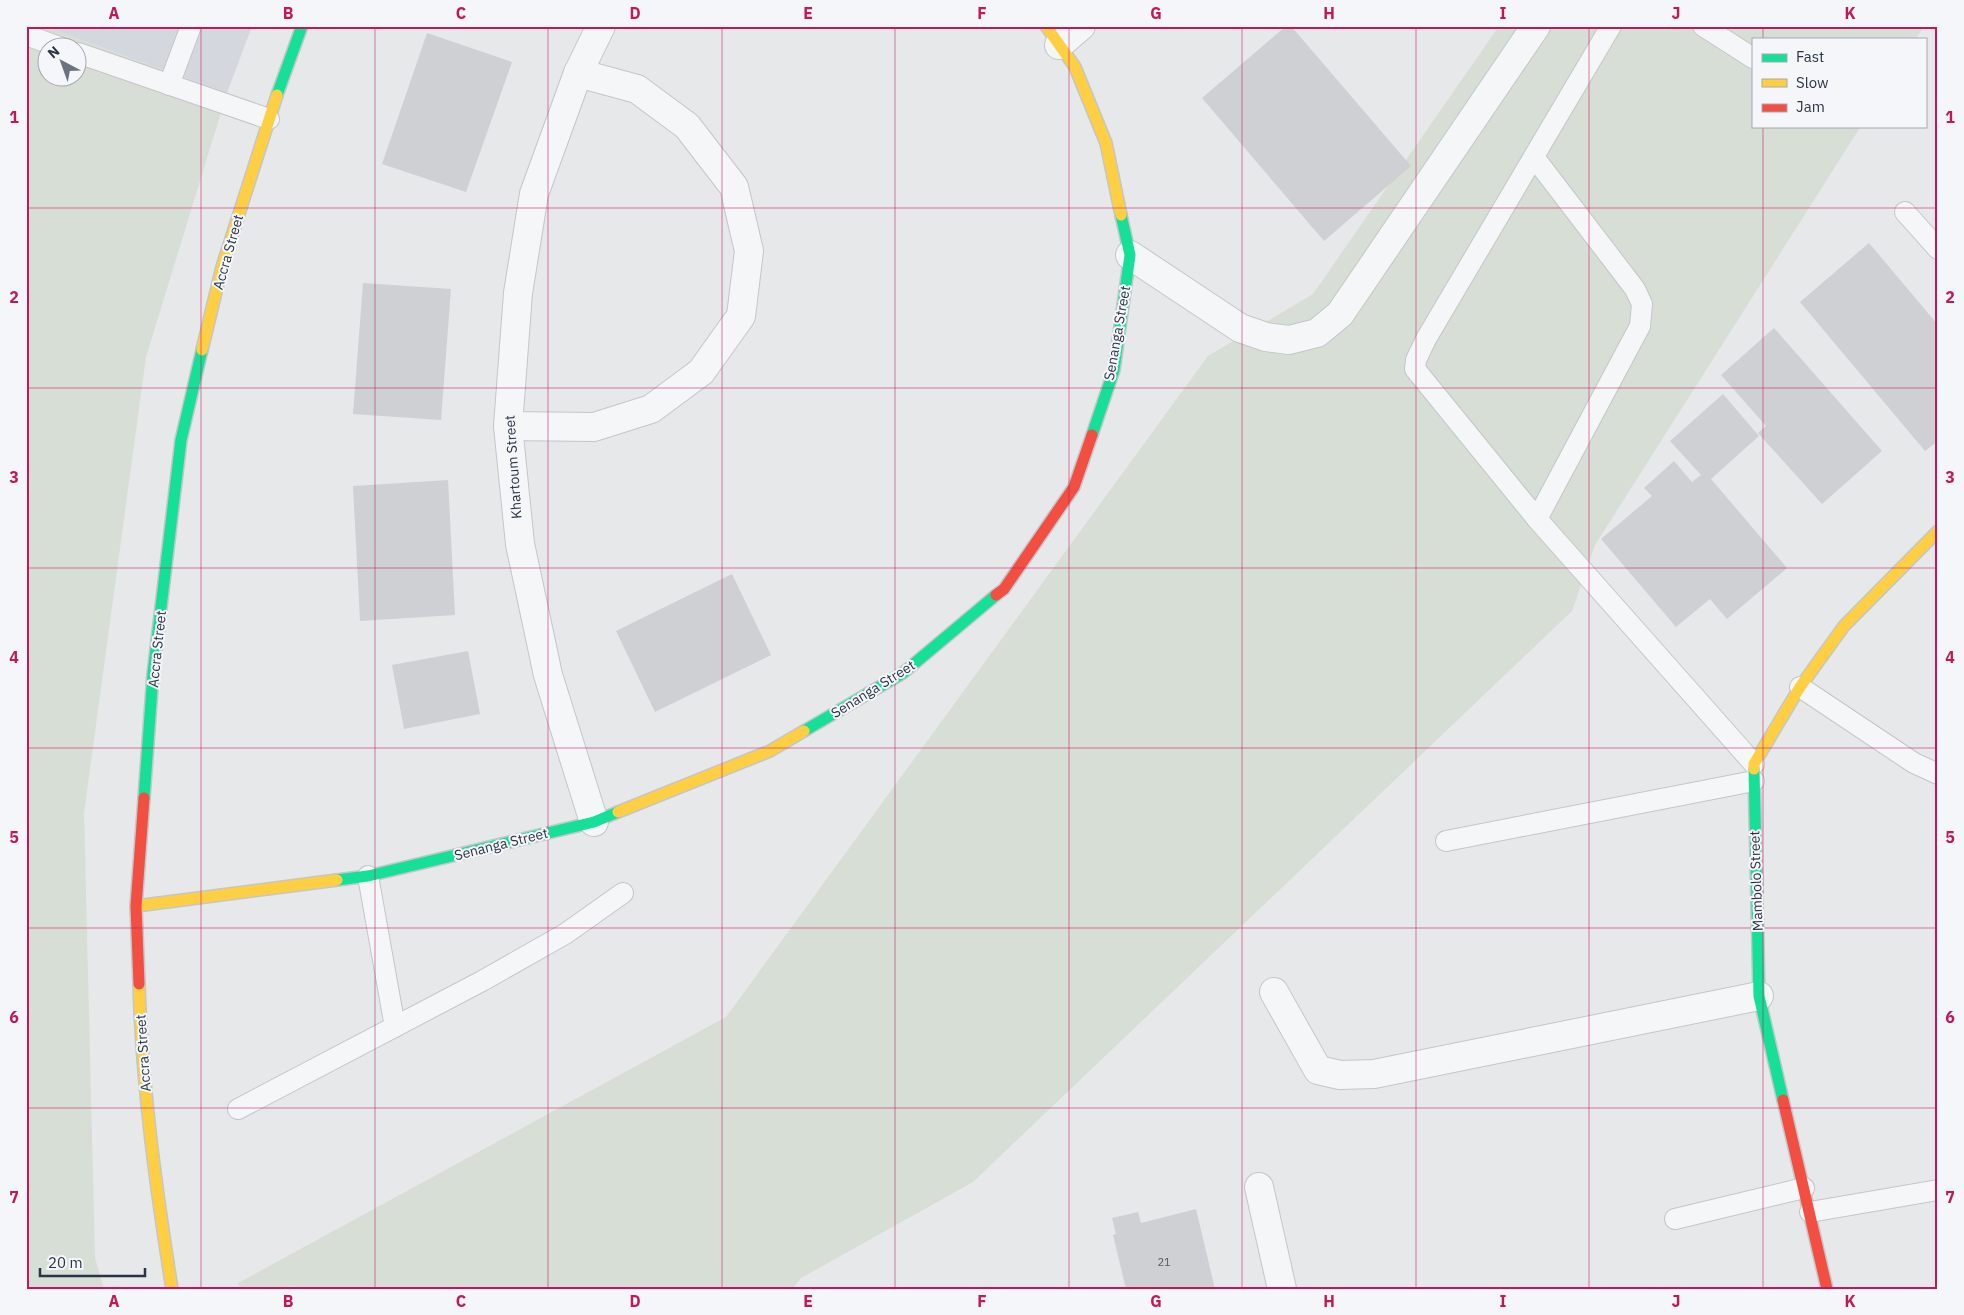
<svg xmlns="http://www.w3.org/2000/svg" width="1964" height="1315" font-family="'IBM Plex Sans',sans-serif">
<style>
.built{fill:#d4d7dd}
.green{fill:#d6ded6;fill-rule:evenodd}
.building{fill:#ced0d3}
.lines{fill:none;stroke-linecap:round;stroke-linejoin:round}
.lane-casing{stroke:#c4c6c8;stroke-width:22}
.street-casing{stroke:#c4c6c8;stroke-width:30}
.fast-casing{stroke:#c4c6c8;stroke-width:14}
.slow-casing{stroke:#c4c6c8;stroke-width:14}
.jam-casing{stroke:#c4c6c8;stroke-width:14}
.lane{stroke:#f5f6f7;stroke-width:20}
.street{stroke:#f5f6f7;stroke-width:28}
.fast{stroke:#16e098;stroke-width:11}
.slow{stroke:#ffcf43;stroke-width:11}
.jam{stroke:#f24e42;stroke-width:11}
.grid{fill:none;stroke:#c2185b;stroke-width:1;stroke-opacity:0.55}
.labels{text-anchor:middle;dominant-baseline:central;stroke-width:4;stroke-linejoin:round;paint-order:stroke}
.number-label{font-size:11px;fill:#545c69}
.street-label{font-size:14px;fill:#2b3445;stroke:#f4f6f9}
.neatline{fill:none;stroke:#c2185b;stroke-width:2}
.grid-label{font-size:16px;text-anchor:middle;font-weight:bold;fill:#c2185b}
</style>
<rect width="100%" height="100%" fill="#e6e8ea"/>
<polygon class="built" points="43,26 252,26 227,93"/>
<g class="green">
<path d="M26,26H43L227,93L146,357L84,813L95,1258L104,1289H26ZM48,48H78V78H48Z"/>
<polygon points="1499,26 1924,26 1916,39 1753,39 1753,126 1861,126 1595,545 1572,611 973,1182 801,1278 792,1289 241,1289 238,1283 726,1017 1208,356 1313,294"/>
</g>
<g class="building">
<polygon points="1286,26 1291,26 1411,166 1324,241 1202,98"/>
<polygon points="427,33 512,62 466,192 382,164"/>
<polygon points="1869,243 1938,325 1938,441 1925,451 1800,302"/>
<polygon points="363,283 451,289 441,420 353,414"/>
<polygon points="1774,328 1882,451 1822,504 1758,433 1766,426 1721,375"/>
<polygon points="1723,394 1759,436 1711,479 1787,568 1727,619 1710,599 1676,627 1601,539 1652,496 1644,488 1674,461 1692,482 1701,475 1670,441"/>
<polygon points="448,480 455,615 360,621 353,486"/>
<polygon points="732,574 771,655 655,712 616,631"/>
<polygon points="468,651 480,714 404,729 392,665"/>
<polygon points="1196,1209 1215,1289 1126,1289 1113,1235 1116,1234 1112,1218 1138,1212 1141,1223"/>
</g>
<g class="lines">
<defs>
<g id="lane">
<polyline points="1611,26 1426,339 1416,360 1415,369 1537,519 1754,764"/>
<polyline points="1703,26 1753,58"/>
<polyline points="26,35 62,48"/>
<polyline points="78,53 269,119"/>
<polyline points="169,85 191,26"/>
<polyline points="1534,157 1635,289 1642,304 1640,326 1537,519"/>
<polyline points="1905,212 1938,249"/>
<polyline points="1800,687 1914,763 1938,774"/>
<polyline points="1446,841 1754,781"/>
<polyline points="368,876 395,1027"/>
<polyline points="238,1109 482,981 565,934 623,893"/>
<polyline points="1810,1212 1938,1190"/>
<polyline points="1675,1219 1804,1188"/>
</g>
<g id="street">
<polyline points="1059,45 1081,26"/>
<polyline points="1130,255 1240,328 1266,337 1289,340 1317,333 1340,314 1536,26"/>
<polyline points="508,426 594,427 651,409 701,372 741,316 749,251 734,187 687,126 637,89 578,73"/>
<polyline points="594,822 548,675 520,544 508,426 518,293 534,194 578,73 601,26"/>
<polyline points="1274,992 1318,1070 1340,1075 1374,1074 1759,996"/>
<polyline points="1259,1187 1282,1289"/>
</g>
<g id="fast">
<polyline points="277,95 302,26"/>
<polyline points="1092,435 1114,370 1130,255 1121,215"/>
<polyline points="804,731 903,673 996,595"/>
<polyline points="1754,769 1759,996 1783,1100"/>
<polyline points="144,798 153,674 181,440 202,350"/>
<polyline points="337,880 368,876 594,822 618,812"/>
</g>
<g id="slow">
<polyline points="1046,26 1075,67 1106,143 1121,215"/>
<polyline points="202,350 222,267 277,95"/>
<polyline points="1754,769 1754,764 1800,687 1844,626 1938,531"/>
<polyline points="618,812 770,751 804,731"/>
<polyline points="136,906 337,880"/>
<path d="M139,984C142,1087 156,1188 172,1289"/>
</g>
<g id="jam">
<polyline points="996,595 1004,589 1074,487 1092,435"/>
<polyline points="139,984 136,906 144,798"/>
<polyline points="1783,1100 1827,1289"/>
</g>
</defs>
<use href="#lane" class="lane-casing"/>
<use href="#street" class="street-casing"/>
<use href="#fast" class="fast-casing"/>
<use href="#slow" class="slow-casing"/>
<use href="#jam" class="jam-casing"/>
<use href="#lane" class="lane"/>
<use href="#street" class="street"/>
<use href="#fast" class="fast"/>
<use href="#slow" class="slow"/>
<use href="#jam" class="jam"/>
</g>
<path class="grid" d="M201,26V1289M375,26V1289M548,26V1289M722,26V1289M895,26V1289M1069,26V1289M1242,26V1289M1416,26V1289M1589,26V1289M1763,26V39M1763,126V1289M26,208H1938M26,388H1938M26,568H1938M26,748H1938M26,928H1938M26,1108H1938"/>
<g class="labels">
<g class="number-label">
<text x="1164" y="1262">21</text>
</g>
<g class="street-label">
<text transform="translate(228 252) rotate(-74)">Accra Street</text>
<text transform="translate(1117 333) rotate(-80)">Senanga Street</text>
<text transform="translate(513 467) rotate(-94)">Khartoum Street</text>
<text transform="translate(157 649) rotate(-84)">Accra Street</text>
<text transform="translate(873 689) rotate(-32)">Senanga Street</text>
<text transform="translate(501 844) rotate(-14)">Senanga Street</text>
<text transform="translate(1756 881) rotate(-92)">Mambolo Street</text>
<text transform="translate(143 1053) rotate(-94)">Accra Street</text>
</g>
</g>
<rect width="1964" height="1315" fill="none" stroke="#f4f6f9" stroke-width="55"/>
<rect x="1752" y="38" width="175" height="90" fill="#f4f6f9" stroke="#a4a8b1"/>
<rect x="1762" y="54" width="25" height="8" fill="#16e098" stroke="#a4a8b1"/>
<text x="1796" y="62" font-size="15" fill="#2b3445">Fast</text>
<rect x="1762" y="79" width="25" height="8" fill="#ffcf43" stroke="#a4a8b1"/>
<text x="1796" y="88" font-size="15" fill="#2b3445">Slow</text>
<rect x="1762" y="104" width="25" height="8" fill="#f24e42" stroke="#a4a8b1"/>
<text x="1796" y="112" font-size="15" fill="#2b3445">Jam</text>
<g transform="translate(62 62) rotate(319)"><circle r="24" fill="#f4f6f9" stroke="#a4a8b1"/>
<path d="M0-4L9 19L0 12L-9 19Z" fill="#6c737f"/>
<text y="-8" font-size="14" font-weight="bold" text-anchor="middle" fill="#2b3445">N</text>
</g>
<path d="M40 1268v8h105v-8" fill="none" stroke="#2b3445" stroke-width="2.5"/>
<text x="48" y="1268" font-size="15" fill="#2b3445" stroke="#f4f6f9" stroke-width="4" paint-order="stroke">20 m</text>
<rect x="28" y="28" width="1908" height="1260" class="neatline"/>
<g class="grid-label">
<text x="114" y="19">A</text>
<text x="288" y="19">B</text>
<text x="461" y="19">C</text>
<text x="635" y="19">D</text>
<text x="808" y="19">E</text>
<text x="982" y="19">F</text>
<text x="1156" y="19">G</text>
<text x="1329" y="19">H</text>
<text x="1503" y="19">I</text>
<text x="1676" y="19">J</text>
<text x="1850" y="19">K</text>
<text x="14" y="123">1</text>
<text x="1950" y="123">1</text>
<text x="14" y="303">2</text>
<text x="1950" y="303">2</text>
<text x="14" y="483">3</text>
<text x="1950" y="483">3</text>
<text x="14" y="663">4</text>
<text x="1950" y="663">4</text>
<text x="14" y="843">5</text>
<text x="1950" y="843">5</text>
<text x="14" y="1023">6</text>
<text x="1950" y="1023">6</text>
<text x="14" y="1203">7</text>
<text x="1950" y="1203">7</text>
<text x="114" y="1307">A</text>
<text x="288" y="1307">B</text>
<text x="461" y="1307">C</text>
<text x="635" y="1307">D</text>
<text x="808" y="1307">E</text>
<text x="982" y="1307">F</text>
<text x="1156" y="1307">G</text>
<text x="1329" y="1307">H</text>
<text x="1503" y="1307">I</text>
<text x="1676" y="1307">J</text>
<text x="1850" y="1307">K</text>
</g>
</svg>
